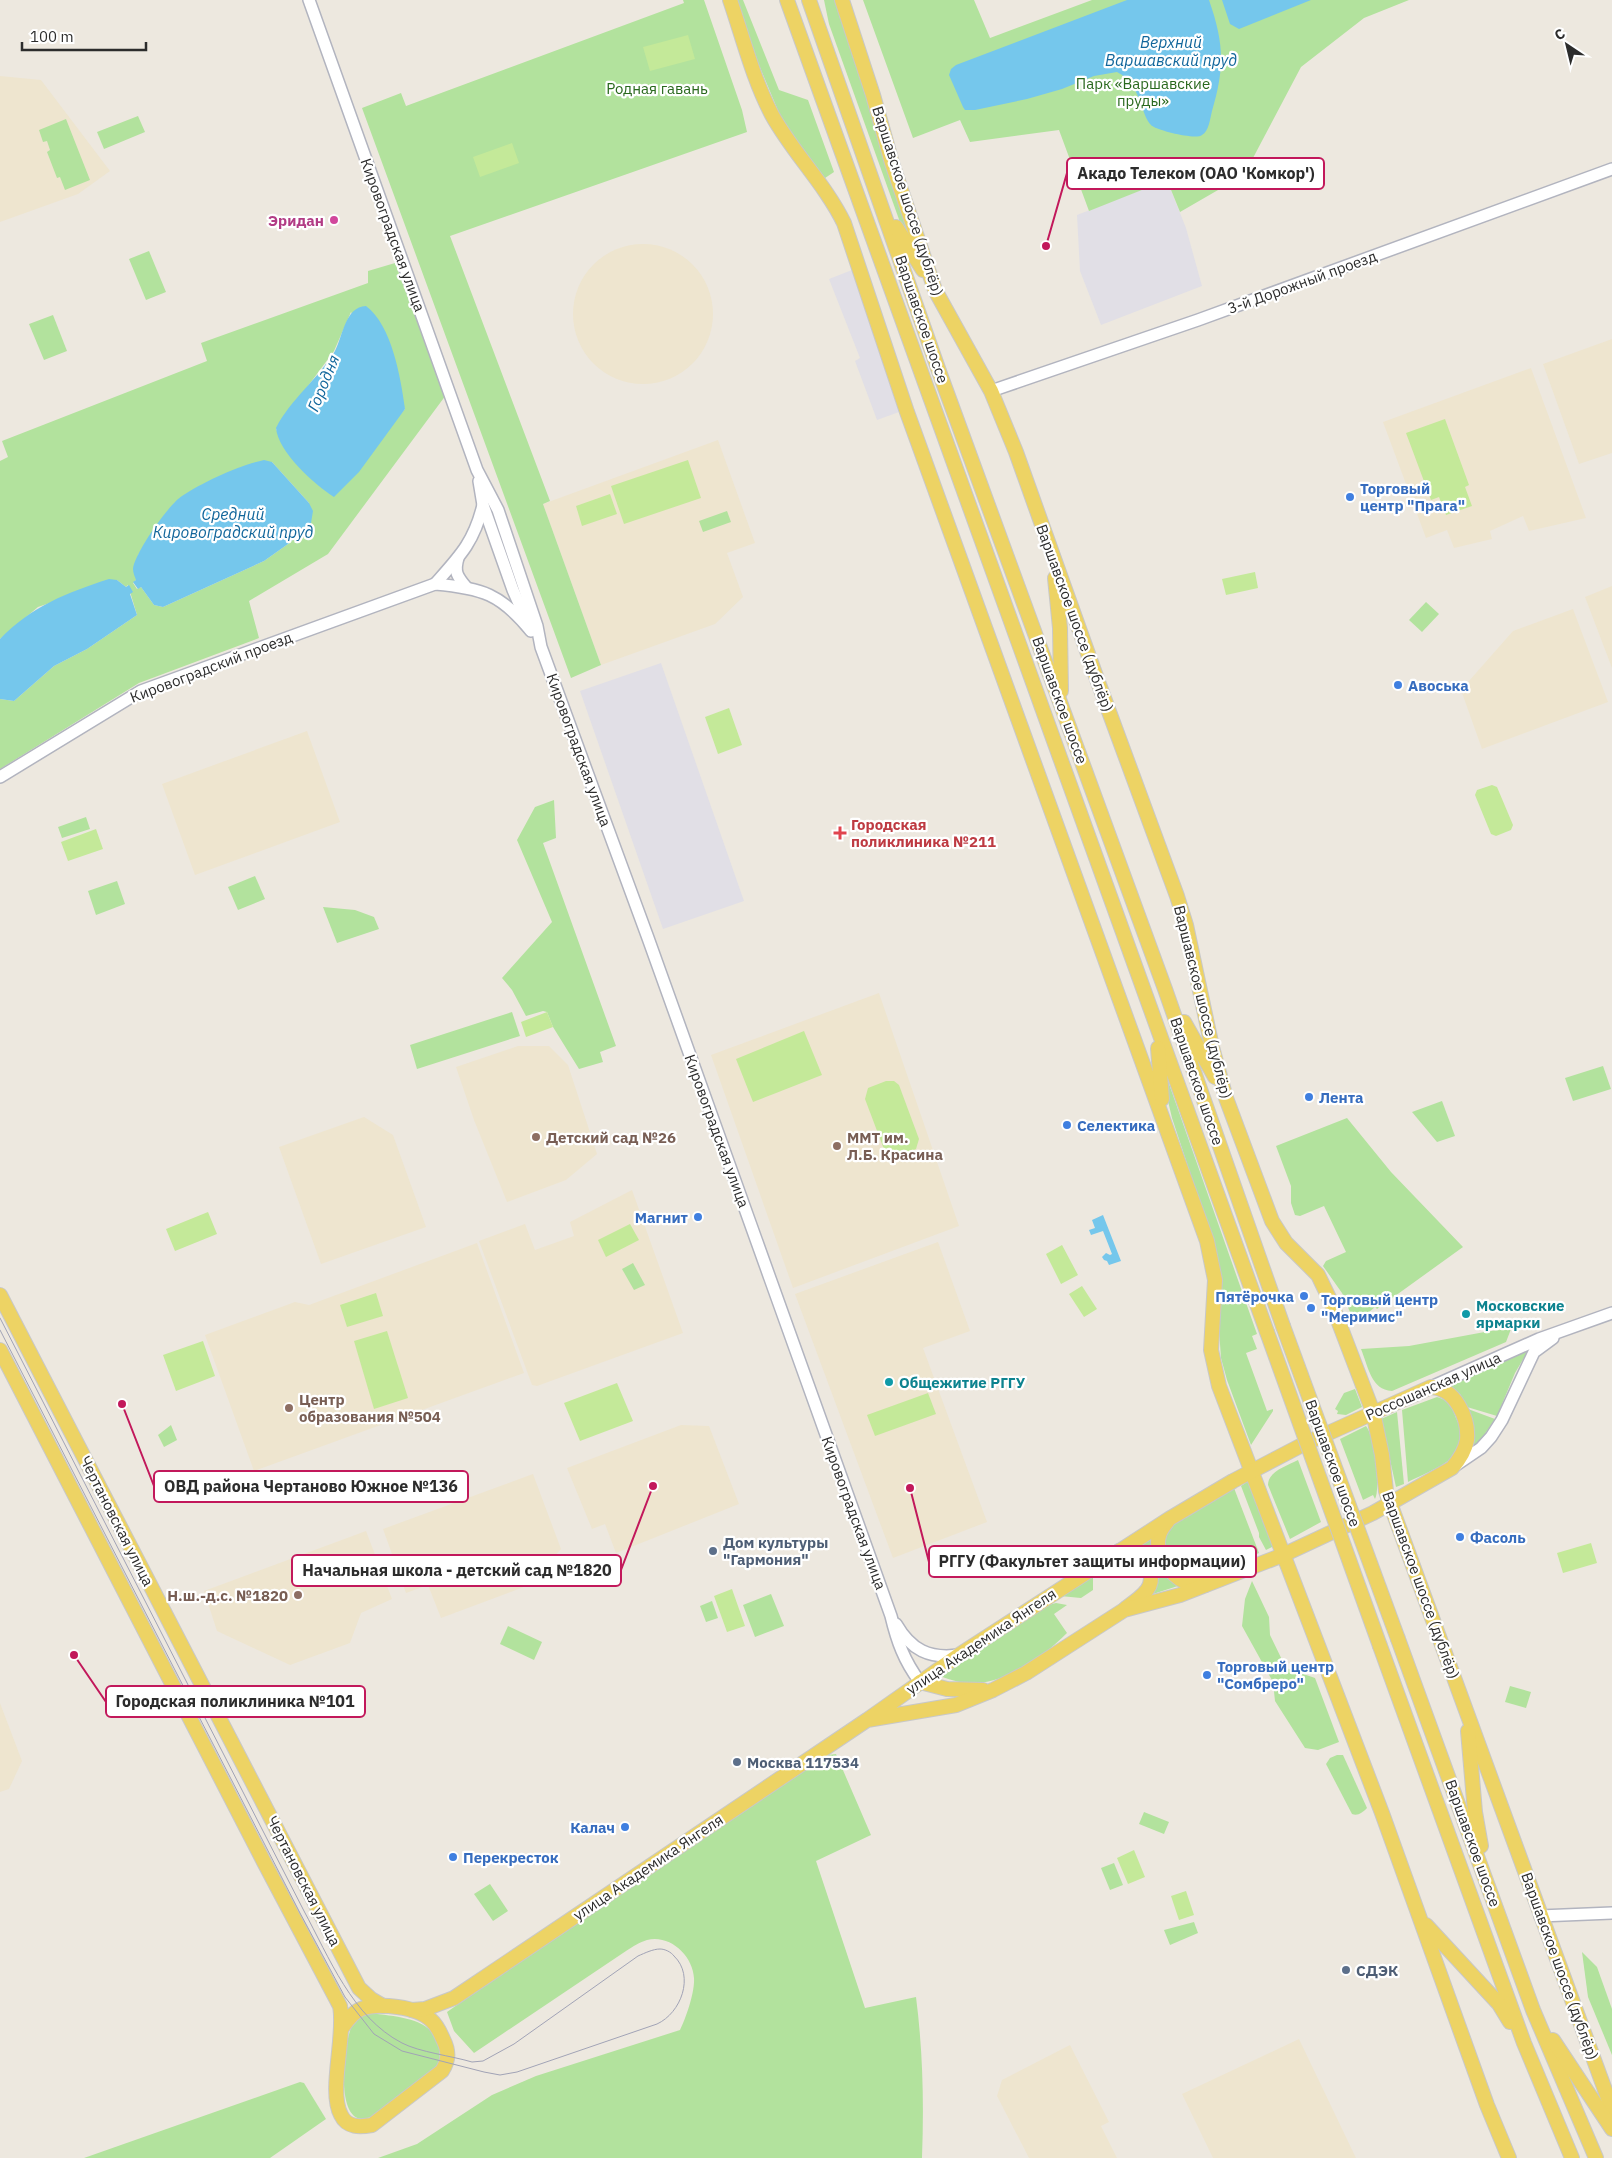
<svg xmlns="http://www.w3.org/2000/svg" width="1612" height="2158" font-family="'IBM Plex Sans',sans-serif">
<style>
.industrial{fill:#e1dfe6}
.education{fill:#eee5cf}
.green{fill:#b2e29d;fill-rule:evenodd}
.pitch{fill:#c4e999}
.water{fill:#75c7ec}
.lines{fill:none;stroke-linecap:round;stroke-linejoin:round}
.minor-casing{stroke:#b2b4bf;stroke-width:14}
.major-casing{stroke:#c8c8c8;stroke-width:16}
.minor{stroke:#fff;stroke-width:11}
.major{stroke:#edd364;stroke-width:14}
.tram{stroke:#a1a3b6;stroke-width:1}
.major-bridge-casing{stroke:#c8c8c8;stroke-width:16;stroke-linecap:butt}
.major-bridge{stroke:#edd364;stroke-width:14}
.hotel-dot{fill:#d1479c;stroke:#fff;stroke-width:2}
.shop-dot{fill:#3f7fe0;stroke:#fff;stroke-width:2}
.health-dot{fill:#e0444e;stroke:#fff;stroke-width:2}
.education-dot{fill:#8d6e63;stroke:#fff;stroke-width:2}
.culture-dot{fill:#0f9aa8;stroke:#fff;stroke-width:2}
.service-dot{fill:#5c6f8a;stroke:#fff;stroke-width:2}
.labels{text-anchor:middle;dominant-baseline:central;stroke-width:4.5;stroke-linejoin:round;paint-order:stroke}
.park-label{font-size:15px;fill:#29681d;stroke:#fff}
.street-label{font-size:15px;fill:#2c2c2c;stroke:#fff}
.hotel-label{font-size:15px;font-weight:bold;fill:#b23c85;stroke:#fff;text-anchor:end}
.shop-label{font-size:15px;font-weight:bold;fill:#366cbe;stroke:#fff;text-anchor:start}
.health-label{font-size:15px;font-weight:bold;fill:#be3a42;stroke:#fff;text-anchor:start}
.education-label{font-size:15px;font-weight:bold;fill:#785e54;stroke:#fff;text-anchor:start}
.culture-label{font-size:15px;font-weight:bold;fill:#0d838f;stroke:#fff;text-anchor:start}
.service-label{font-size:15px;font-weight:bold;fill:#4e5e75;stroke:#fff;text-anchor:start}
.water-label{font-size:16px;font-style:italic;fill:#11669b;stroke:#fff}
.leader{fill:none;stroke:#c2185b;stroke-width:2}
.callout-dot{fill:#c2185b;stroke:#fff;stroke-width:2}
.callout{fill:#fff;stroke:#c2185b;stroke-width:2}
.callout-label{font-size:16px;text-anchor:middle;font-weight:bold;fill:#2c2c2c}
</style>
<rect width="100%" height="100%" fill="#ede8df"/>
<g class="industrial">
<polygon points="1167,180 1186,228 1202,286 1101,325 1080,271 1077,215"/>
<polygon points="852,270 899,412 877,420 855,361 860,358 829,279"/>
<polygon points="661,663 744,901 663,929 580,691"/>
</g>
<g class="education">
<polygon points="0,76 41,80 110,171 78,194 0,222"/>
<circle cx="643" cy="314" r="70"/>
<polygon points="1612,339 1612,453 1579,464 1543,364"/>
<polygon points="1531,368 1586,518 1529,531 1523,516 1490,531 1492,539 1454,548 1447,530 1426,538 1383,422"/>
<polygon points="718,440 755,543 727,553 743,597 715,624 601,665 543,504"/>
<polygon points="1612,586 1612,668 1585,597"/>
<polygon points="1573,609 1608,702 1482,749 1461,690 1513,631"/>
<polygon points="307,731 340,822 195,875 162,784"/>
<polygon points="879,993 959,1226 793,1288 711,1055"/>
<polygon points="518,1046 549,1046 568,1065 597,1154 566,1180 507,1202 474,1120 456,1067"/>
<polygon points="364,1117 393,1135 426,1227 321,1264 279,1147"/>
<polygon points="632,1190 683,1333 537,1386 532,1385 479,1241 525,1224 535,1250 574,1236 570,1222"/>
<polygon points="938,1242 970,1331 923,1348 987,1522 893,1558 795,1294"/>
<polygon points="477,1243 524,1373 254,1471 205,1335 295,1302 309,1305"/>
<polygon points="681,1425 709,1426 739,1504 616,1553 605,1524 592,1529 567,1468"/>
<polygon points="533,1474 561,1549 529,1585 441,1618 428,1585 406,1593 383,1529"/>
<polygon points="366,1531 392,1599 361,1613 350,1643 290,1665 217,1631 204,1591"/>
<polygon points="0,1703 22,1761 9,1789 0,1792"/>
<polygon points="1299,2039 1356,2158 1213,2158 1182,2094"/>
<polygon points="1070,2045 1109,2122 1101,2126 1117,2158 1029,2158 997,2096 1002,2080"/>
</g>
<g class="green">
<polygon points="683,0 704,0 742,110 747,132 450,236 550,501 543,504 601,665 571,678 362,108 401,93 406,106 684,3"/>
<polygon points="736,0 743,0 779,90 808,100 834,172 825,178 785,125 779,113 759,65"/>
<polygon points="824,0 836,0 869,94 911,240 901,225 829,24"/>
<polygon points="863,0 974,0 990,38 1092,0 1409,0 1364,18 1301,67 1244,175 1180,212 1167,180 1089,211 1059,130 970,142 960,120 913,138"/>
<polygon points="138,116 145,132 104,149 97,132"/>
<polygon points="66,119 90,180 65,190 60,177 57,178 47,152 50,150 47,141 43,142 39,130"/>
<polygon points="149,251 166,292 146,300 129,259"/>
<path d="M395,263L446,395L328,554L249,601L259,638L139,683L0,769V699L14,701L54,666L87,649L137,615L128,585L126,587L117,580L38,607L0,639V461L8,457L2,441L207,361L201,343L368,283V271ZM351,312L405,409L393,423L301,467L290,456L276,429L334,351ZM272,462L309,503L288,544L264,561L163,607L154,605L141,587L137,589L133,583L136,580L138,555L165,515Z"/>
<polygon points="53,315 67,351 44,360 29,324"/>
<polygon points="727,511 731,522 703,532 699,521"/>
<polygon points="1426,602 1439,614 1422,632 1409,620"/>
<polygon points="554,800 556,838 543,843 616,1046 600,1052 603,1062 579,1069 553,1027 547,1012 543,1011 526,1016 512,990 502,978 552,922 517,840 535,807"/>
<polygon points="86,817 90,829 62,838 58,827"/>
<polygon points="255,876 265,899 238,910 228,887"/>
<polygon points="117,881 125,904 96,915 88,891"/>
<polygon points="323,907 355,910 374,917 379,929 337,943"/>
<polygon points="512,1012 520,1036 417,1069 410,1045"/>
<polygon points="1603,1066 1611,1089 1573,1101 1565,1078"/>
<polygon points="1168,1081 1257,1334 1252,1336 1257,1349 1246,1353 1267,1411 1273,1409 1273,1411 1251,1445 1227,1380 1221,1358 1219,1330 1221,1290 1217,1254 1172,1118 1168,1101"/>
<polygon points="1442,1101 1455,1136 1437,1142 1412,1112"/>
<polygon points="1347,1118 1391,1172 1463,1247 1377,1309 1375,1307 1355,1324 1342,1293 1323,1266 1326,1261 1346,1252 1324,1206 1300,1216 1295,1215 1291,1203 1291,1186 1276,1146"/>
<polygon points="633,1263 645,1285 634,1290 622,1269"/>
<path d="M1511,1329L1506,1342L1392,1391C1371,1390 1368,1366 1361,1349L1409,1346L1490,1331Z"/>
<polygon points="1529,1349 1515,1373 1497,1416 1467,1407 1460,1394 1448,1386 1502,1363"/>
<polygon points="1355,1389 1362,1407 1346,1415 1337,1414 1338,1411 1335,1409 1344,1393"/>
<path d="M1437,1397C1450,1401 1452,1407 1456,1418C1459,1425 1463,1434 1462,1441C1459,1462 1425,1473 1408,1482L1402,1410Z"/>
<polygon points="1468,1409 1495,1419 1480,1441 1473,1447 1474,1428"/>
<polygon points="1397,1412 1404,1484 1396,1487 1381,1419"/>
<polygon points="171,1425 177,1440 164,1447 158,1435"/>
<path d="M1366,1426C1374,1435 1381,1490 1375,1499L1373,1495L1363,1500L1340,1439Z"/>
<path d="M1298,1460L1321,1522L1290,1539L1268,1485C1268,1471 1287,1466 1298,1460Z"/>
<polygon points="1247,1482 1250,1483 1273,1544 1272,1547 1266,1550 1259,1537 1259,1533 1241,1486"/>
<path d="M1234,1488L1259,1553C1234,1563 1204,1583 1178,1570L1163,1548L1165,1533L1175,1522Z"/>
<polygon points="1150,1540 1153,1554 1181,1585 1153,1594 1156,1583 1139,1547"/>
<polygon points="1093,1575 1093,1590 1081,1598 1060,1596"/>
<polygon points="1252,1581 1269,1617 1270,1635 1286,1668 1315,1678 1339,1742 1318,1750 1305,1748 1275,1701 1273,1682 1242,1626 1245,1599"/>
<polygon points="771,1594 784,1626 755,1637 743,1605"/>
<polygon points="712,1601 718,1618 706,1622 700,1606"/>
<path d="M1056,1603L1067,1605L1054,1614L1067,1633C1044,1656 1011,1680 978,1683C964,1685 949,1679 936,1675L1045,1606Z"/>
<polygon points="508,1626 542,1642 534,1660 500,1644"/>
<polygon points="1510,1686 1531,1692 1526,1708 1505,1702"/>
<path d="M836,1754L871,1835L816,1861L865,2008L916,1997C923,2052 924,2103 922,2158H378L417,2144L492,2095L536,2076L680,2030C686,2018 695,1992 694,1978C693,1956 670,1934 647,1940C640,1942 632,1947 626,1951L474,2053L454,2031L447,2012L590,1912L828,1755Z"/>
<path d="M1337,1755H1343L1367,1808C1362,1813 1358,1816 1352,1814L1326,1764L1330,1758Z"/>
<polygon points="1144,1812 1169,1822 1164,1834 1139,1824"/>
<polygon points="1114,1863 1123,1885 1110,1890 1101,1868"/>
<polygon points="490,1884 508,1911 493,1921 474,1894"/>
<polygon points="1194,1922 1198,1933 1170,1945 1164,1930"/>
<polygon points="1582,1952 1597,1967 1612,2009 1612,2055 1588,1997"/>
<path d="M370,2013C406,2018 445,2018 439,2066C421,2080 388,2111 368,2118C333,2129 344,2040 352,2026C356,2018 363,2016 370,2013Z"/>
<polygon points="300,2082 304,2083 326,2119 270,2158 84,2158"/>
</g>
<g class="pitch">
<polygon points="688,35 695,59 650,71 643,47"/>
<polygon points="512,143 519,163 480,177 473,157"/>
<polygon points="1445,419 1469,485 1465,487 1472,506 1446,515 1439,497 1431,500 1406,433"/>
<polygon points="688,460 701,498 624,524 611,486"/>
<polygon points="610,494 617,514 582,526 576,506"/>
<polygon points="1255,572 1258,588 1226,595 1222,579"/>
<polygon points="729,708 742,745 718,754 705,717"/>
<polygon points="1492,785 1497,787 1513,825 1511,830 1496,836 1491,834 1475,795 1477,790"/>
<polygon points="96,829 103,849 68,861 61,842"/>
<polygon points="547,1012 553,1027 526,1037 521,1022"/>
<polygon points="804,1031 822,1075 753,1102 736,1059"/>
<polygon points="886,1081 894,1081 899,1085 919,1139 916,1149 894,1157 885,1152 865,1099 868,1088"/>
<polygon points="208,1212 217,1234 175,1251 166,1229"/>
<polygon points="630,1224 639,1240 606,1257 598,1240"/>
<polygon points="1062,1245 1078,1275 1061,1284 1046,1254"/>
<polygon points="1082,1286 1097,1309 1084,1317 1069,1294"/>
<polygon points="376,1293 383,1316 347,1327 340,1305"/>
<polygon points="387,1331 408,1398 374,1409 354,1341"/>
<polygon points="203,1341 215,1376 176,1391 163,1355"/>
<polygon points="617,1383 633,1421 580,1441 564,1403"/>
<polygon points="928,1393 936,1414 875,1436 867,1415"/>
<polygon points="1591,1543 1597,1563 1563,1573 1557,1553"/>
<polygon points="732,1589 745,1626 727,1632 714,1596"/>
<polygon points="1134,1850 1145,1877 1128,1884 1117,1858"/>
<polygon points="1186,1891 1194,1915 1179,1920 1171,1896"/>
</g>
<g class="water">
<path d="M1127,0H1209C1224,43 1225,67 1212,111C1210,119 1209,131 1202,135C1196,140 1161,131 1154,127C1140,120 1144,86 1117,72L1094,76L1062,89L1027,99L975,110H965L963,107L949,75L951,69L956,65Z"/>
<polygon points="1222,0 1311,0 1239,29 1230,24"/>
<path d="M366,306C392,325 401,379 405,409L359,472L334,497C315,485 278,452 276,428C290,400 318,379 335,351C343,336 345,307 366,306Z"/>
<path d="M264,460L272,462L309,503L313,511L311,523L288,544L264,561L163,607L154,605L141,587L138,589L133,582L136,580C135,577 133,573 133,569C134,554 169,504 182,496C203,482 240,465 264,460Z"/>
<path d="M109,579L117,580L126,587L129,585L133,592L130,594L137,615L87,649L54,666L14,701L0,699V639C32,606 66,593 109,579Z"/>
<polygon points="1103,1215 1121,1261 1109,1265 1107,1261 1104,1260 1102,1257 1106,1253 1110,1255 1112,1254 1103,1231 1091,1235 1089,1230 1095,1228 1092,1220"/>
</g>
<g class="lines">
<defs>
<g id="minor">
<path d="M309,0L477,470L498,510L537,626L541,647L648,938L891,1616C897,1641 904,1661 920,1682"/>
<polyline points="991,391 1198,320 1612,169"/>
<polyline points="479,481 483,505 513,590 528,624"/>
<path d="M458,558C454,572 457,576 466,587"/>
<path d="M435,584C460,556 474,542 483,505"/>
<path d="M0,777L141,691L435,584C482,588 501,594 531,631"/>
<polyline points="1431,1387 1539,1339 1612,1313"/>
<polyline points="1456,1465 1481,1448 1491,1437 1502,1420 1534,1352 1553,1338"/>
<path d="M896,1624C911,1650 929,1659 959,1655"/>
<polyline points="1540,1916 1612,1913"/>
</g>
<g id="major">
<path d="M730,0C743,38 753,79 772,115C793,153 825,184 844,223L907,412L1207,1241L1215,1280L1211,1350L1219,1386L1382,1813L1487,2105L1509,2158"/>
<polyline points="787,0 1267,1332"/>
<polyline points="809,0 940,374 1165,989 1283,1326"/>
<polyline points="842,0 873,95 892,163 935,290 991,391 1016,452 1097,679 1177,896 1186,925 1212,1047 1226,1098 1272,1221 1286,1243 1318,1275 1331,1302 1373,1412 1382,1455 1386,1491 1390,1503 1612,2109"/>
<polyline points="896,227 923,270"/>
<polyline points="1055,578 1060,628 1061,691"/>
<polyline points="1184,1022 1215,1077"/>
<polyline points="1158,1048 1162,1099"/>
<polyline points="0,1295 359,1988 371,1999 383,2006"/>
<path d="M0,1350L264,1862L340,2006C346,2036 328,2091 341,2115C347,2128 360,2127 372,2125L442,2071C449,2060 449,2051 443,2039C440,2032 437,2025 431,2020C418,2007 378,2002 361,2009C353,2012 347,2021 342,2028"/>
<path d="M1167,1522C1164,1526 1160,1530 1159,1536C1154,1552 1170,1575 1185,1582C1192,1584 1198,1584 1205,1585"/>
<path d="M1119,1551C1125,1551 1133,1549 1138,1552C1150,1558 1155,1580 1147,1590C1142,1597 1133,1603 1126,1608"/>
<polyline points="1398,1639 1533,2010 1596,2158"/>
<polyline points="1380,1646 1524,2043 1572,2158"/>
<polyline points="920,1682 947,1689 983,1690"/>
<polyline points="1468,1731 1475,1812 1481,1846"/>
<polyline points="1426,1925 1499,2004 1510,2022"/>
<path d="M412,2010L425,2009L454,1998L867,1720L959,1655L1169,1519L1233,1481L1304,1444L1431,1387C1455,1388 1469,1418 1467,1440C1465,1451 1459,1460 1452,1468L1373,1513L1283,1555L1180,1595L1124,1610L1026,1673L993,1690L956,1705L867,1720"/>
<polyline points="1553,2040 1612,2129"/>
</g>
</defs>
<use href="#minor" class="minor-casing"/>
<use href="#major" class="major-casing"/>
<use href="#minor" class="minor"/>
<use href="#major" class="major"/>
<path class="tram" d="M0,1318L304,1911C329,1957 352,2017 402,2043C419,2052 452,2056 472,2062L483,2061L514,2044L638,1956C645,1953 653,1949 660,1949C665,1949 671,1952 674,1956C695,1976 681,2013 657,2024L517,2072L500,2075L484,2072L402,2051L374,2034L345,1997L300,1913L0,1330"/>
<defs>
<g id="major-bridge">
<polyline points="1283,1326 1398,1639"/>
<polyline points="1267,1332 1380,1646"/>
</g>
</defs>
<use href="#major-bridge" class="major-bridge-casing"/>
<use href="#major-bridge" class="major-bridge"/>
</g>
<circle class="hotel-dot" cx="334" cy="220" r="5"/>
<g class="shop-dot">
<circle cx="1350" cy="497" r="5"/>
<circle cx="1398" cy="685" r="5"/>
<circle cx="1309" cy="1097" r="5"/>
<circle cx="1067" cy="1125" r="5"/>
<circle cx="698" cy="1217" r="5"/>
<circle cx="1304" cy="1296" r="5"/>
<circle cx="1311" cy="1308" r="5"/>
<circle cx="1460" cy="1537" r="5"/>
<circle cx="1207" cy="1675" r="5"/>
<circle cx="625" cy="1827" r="5"/>
<circle cx="453" cy="1857" r="5"/>
</g>
<path class="health-dot" d="M837.5 825.5h5v5h5v5h-5v5h-5v-5h-5v-5h5z"/>
<g class="education-dot">
<circle cx="536" cy="1137" r="5"/>
<circle cx="837" cy="1146" r="5"/>
<circle cx="289" cy="1408" r="5"/>
<circle cx="298" cy="1595" r="5"/>
</g>
<g class="culture-dot">
<circle cx="1466" cy="1314" r="5"/>
<circle cx="889" cy="1382" r="5"/>
</g>
<g class="service-dot">
<circle cx="713" cy="1551" r="5"/>
<circle cx="737" cy="1762" r="5"/>
<circle cx="1346" cy="1970" r="5"/>
</g>
<g class="labels">
<g class="park-label">
<text x="1143" y="83">Парк «Варшавские<tspan x="1143" dy="17">пруды»</tspan></text>
<text x="657" y="88">Родная гавань</text>
</g>
<g class="street-label">
<text transform="translate(908 201) rotate(72)">Варшавское шоссе (дублёр)</text>
<text transform="translate(393 235) rotate(70)">Кировоградская улица</text>
<text transform="translate(1302 282) rotate(-20)">3-й Дорожный проезд</text>
<text transform="translate(922 319) rotate(71)">Варшавское шоссе</text>
<text transform="translate(1075 618) rotate(70)">Варшавское шоссе (дублёр)</text>
<text transform="translate(211 667) rotate(-21)">Кировоградский проезд</text>
<text transform="translate(1060 700) rotate(70)">Варшавское шоссе</text>
<text transform="translate(579 750) rotate(70)">Кировоградская улица</text>
<text transform="translate(1203 1002) rotate(76)">Варшавское шоссе (дублёр)</text>
<text transform="translate(1197 1081) rotate(71)">Варшавское шоссе</text>
<text transform="translate(717 1131) rotate(70)">Кировоградская улица</text>
<text transform="translate(1433 1386) rotate(-24)">Россошанская улица</text>
<text transform="translate(1333 1463) rotate(70)">Варшавское шоссе</text>
<text transform="translate(854 1513) rotate(70)">Кировоградская улица</text>
<text transform="translate(117 1521) rotate(63)">Чертановская улица</text>
<text transform="translate(1421 1585) rotate(70)">Варшавское шоссе (дублёр)</text>
<text transform="translate(981 1641) rotate(-34)">улица Академика Янгеля</text>
<text transform="translate(1473 1843) rotate(70)">Варшавское шоссе</text>
<text transform="translate(648 1867) rotate(-34)">улица Академика Янгеля</text>
<text transform="translate(304 1881) rotate(63)">Чертановская улица</text>
<text transform="translate(1560 1966) rotate(70)">Варшавское шоссе (дублёр)</text>
</g>
<g class="hotel-label">
<text x="324" y="220">Эридан</text>
</g>
<g class="shop-label">
<text x="1360" y="488">Торговый<tspan x="1360" dy="17">центр "Прага"</tspan></text>
<text x="1408" y="685">Авоська</text>
<text x="1319" y="1097">Лента</text>
<text x="1077" y="1125">Селектика</text>
<text x="688" y="1217" text-anchor="end">Магнит</text>
<text x="1294" y="1296" text-anchor="end">Пятёрочка</text>
<text x="1321" y="1299">Торговый центр<tspan x="1321" dy="17">"Меримис"</tspan></text>
<text x="1470" y="1537">Фасоль</text>
<text x="1217" y="1666">Торговый центр<tspan x="1217" dy="17">"Сомбреро"</tspan></text>
<text x="615" y="1827" text-anchor="end">Калач</text>
<text x="463" y="1857">Перекресток</text>
</g>
<g class="health-label">
<text x="851" y="824">Городская<tspan x="851" dy="17">поликлиника №211</tspan></text>
</g>
<g class="education-label">
<text x="546" y="1137">Детский сад №26</text>
<text x="847" y="1137">ММТ им.<tspan x="847" dy="17">Л.Б. Красина</tspan></text>
<text x="299" y="1399">Центр<tspan x="299" dy="17">образования №504</tspan></text>
<text x="288" y="1595" text-anchor="end">Н.ш.-д.с. №1820</text>
</g>
<g class="culture-label">
<text x="1476" y="1305">Московские<tspan x="1476" dy="17">ярмарки</tspan></text>
<text x="899" y="1382">Общежитие РГГУ</text>
</g>
<g class="service-label">
<text x="723" y="1542">Дом культуры<tspan x="723" dy="17">"Гармония"</tspan></text>
<text x="747" y="1762">Москва 117534</text>
<text x="1356" y="1970">СДЭК</text>
</g>
<g class="water-label">
<text x="1171" y="42">Верхний<tspan x="1171" dy="18">Варшавский пруд</tspan></text>
<text transform="translate(323 383) rotate(-68)">Городня</text>
<text x="233" y="514">Средний<tspan x="233" dy="18">Кировоградский пруд</tspan></text>
</g>
</g>
<path class="leader" d="M1046 246L1067 173M122 1404L154 1486M910 1488L929 1562M653 1486L621 1570M74 1655L106 1702"/>
<g class="callout-dot">
<circle cx="1046" cy="246" r="5"/>
<circle cx="122" cy="1404" r="5"/>
<circle cx="910" cy="1488" r="5"/>
<circle cx="653" cy="1486" r="5"/>
<circle cx="74" cy="1655" r="5"/>
</g>
<g class="callout">
<rect x="1067" y="158" width="257" height="31" rx="5"/>
<rect x="154" y="1471" width="314" height="31" rx="5"/>
<rect x="929" y="1546" width="327" height="31" rx="5"/>
<rect x="292" y="1555" width="329" height="31" rx="5"/>
<rect x="106" y="1686" width="259" height="31" rx="5"/>
</g>
<g class="callout-label">
<text x="1196" y="179">Акадо Телеком (ОАО 'Комкор')</text>
<text x="311" y="1492">ОВД района Чертаново Южное №136</text>
<text x="1092" y="1567">РГГУ (Факультет защиты информации)</text>
<text x="457" y="1576">Начальная школа - детский сад №1820</text>
<text x="235" y="1707">Городская поликлиника №101</text>
</g>
<g transform="translate(1567 45) rotate(325)" stroke="#ffffff" stroke-width="4" paint-order="stroke">
<path d="M0-4L9 19L0 12L-9 19Z" fill="#2c2c2c"/>
<text y="-8" font-size="14" font-weight="bold" text-anchor="middle" fill="#2c2c2c">С</text>
</g>
<path d="M22 42v8h124v-8" fill="none" stroke="#2c2c2c" stroke-width="2.5"/>
<text x="30" y="42" font-size="15" fill="#2c2c2c" stroke="#ffffff" stroke-width="4" paint-order="stroke">100 m</text>
</svg>
